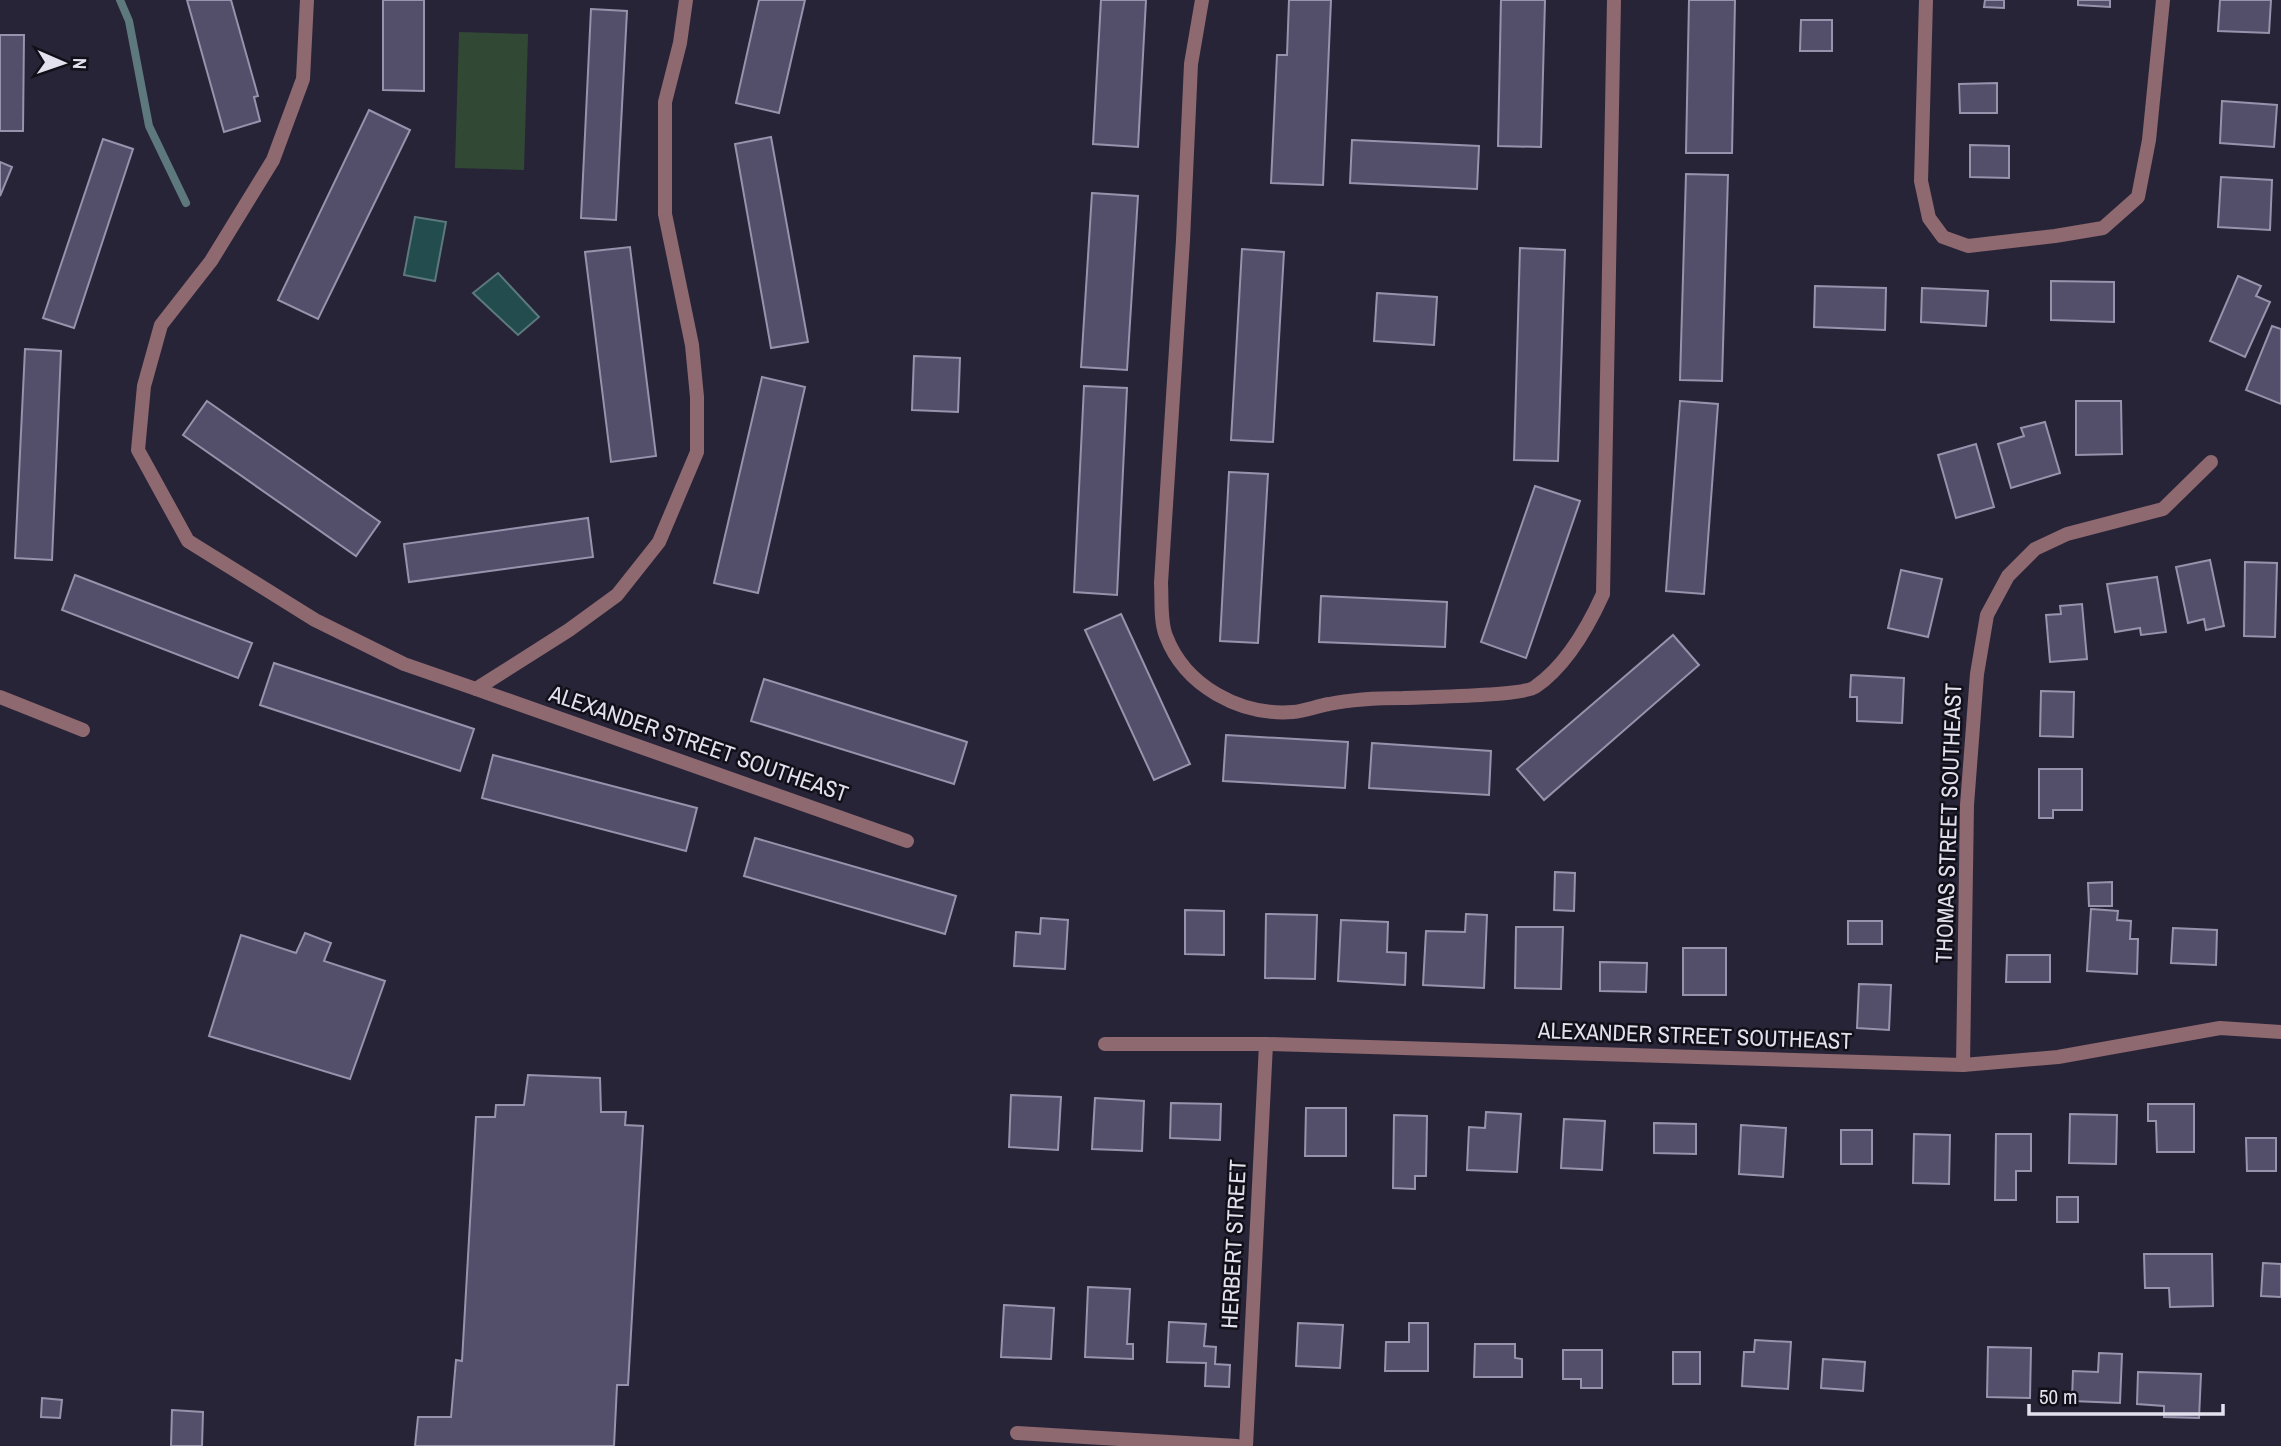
<svg xmlns="http://www.w3.org/2000/svg" width="2281" height="1446" font-family="'Archivo Narrow',sans-serif">
<style>
.green{fill:#314835}
.water{fill:#234c4e;stroke:#5d797e;stroke-width:2}
.lines{fill:none;stroke-linecap:round;stroke-linejoin:round}
.stream{stroke:#5d797e;stroke-width:8}
.building{fill:#534e6a;stroke:#9793ac;stroke-width:2}
.street{stroke:#8e6970;stroke-width:14}
.labels{text-anchor:middle;dominant-baseline:central;stroke-width:5;stroke-linejoin:round;paint-order:stroke}
.street-label{font-size:23px;fill:#e3e1ee;stroke:#110f18}
</style>
<rect width="100%" height="100%" fill="#282438"/>
<polygon class="green" points="459,32 528,34 524,170 455,168"/>
<g class="water">
<polygon points="415,217 446,222 435,281 404,275"/>
<polygon points="498,273 539,317 518,335 473,293"/>
</g>
<g class="lines">
<polyline class="stream" points="120,0 129,21 149,126 186,203"/>
</g>
<g class="building">
<polygon points="187,0 231,0 258,96 254,97 260,121 224,132"/>
<polygon points="383,0 424,0 424,91 383,90"/>
<polygon points="759,0 805,0 779,113 736,103"/>
<polygon points="1101,0 1146,0 1138,147 1093,144"/>
<polygon points="1289,0 1331,0 1323,185 1271,183 1277,55 1287,55"/>
<polygon points="1501,0 1545,0 1541,147 1498,146"/>
<polygon points="1689,0 1735,0 1732,153 1686,153"/>
<polygon points="1985,0 2004,0 2004,8 1984,7"/>
<polygon points="2078,0 2110,0 2110,7 2078,5"/>
<polygon points="2220,0 2271,0 2269,33 2218,31"/>
<polygon points="591,9 627,11 616,220 581,218"/>
<polygon points="1801,20 1832,20 1832,51 1800,51"/>
<polygon points="0,35 24,35 23,131 0,131"/>
<polygon points="1997,83 1997,113 1960,113 1959,84"/>
<polygon points="2222,101 2277,105 2274,147 2220,143"/>
<polygon points="369,110 410,130 318,319 278,300"/>
<polygon points="771,137 808,342 771,348 735,144"/>
<polygon points="103,139 133,149 74,328 43,318"/>
<polygon points="1352,140 1479,146 1477,189 1350,183"/>
<polygon points="1970,145 2009,146 2009,178 1970,177"/>
<polygon points="0,162 12,167 0,196"/>
<polygon points="1686,174 1728,175 1722,381 1680,380"/>
<polygon points="2221,177 2272,180 2270,230 2218,227"/>
<polygon points="1092,193 1138,196 1127,370 1081,367"/>
<polygon points="630,247 656,456 611,462 585,252"/>
<polygon points="1520,248 1565,250 1558,461 1514,460"/>
<polygon points="1242,249 1284,252 1273,442 1231,440"/>
<polygon points="2238,276 2261,286 2256,296 2270,302 2245,357 2210,341"/>
<polygon points="2051,281 2114,282 2114,322 2051,320"/>
<polygon points="1815,286 1886,288 1885,330 1814,327"/>
<polygon points="1922,288 1988,291 1986,326 1921,322"/>
<polygon points="1377,293 1437,297 1434,345 1374,341"/>
<polygon points="2272,326 2281,329 2281,404 2246,390"/>
<polygon points="25,349 61,351 52,560 15,558"/>
<polygon points="914,356 960,358 958,412 912,410"/>
<polygon points="762,377 805,387 758,593 714,583"/>
<polygon points="1084,386 1127,388 1117,595 1074,592"/>
<polygon points="207,401 380,522 356,556 183,435"/>
<polygon points="1680,401 1718,404 1704,594 1666,591"/>
<polygon points="2076,401 2121,401 2122,454 2076,455"/>
<polygon points="2045,422 2060,473 2011,488 1998,444 2024,436 2021,428"/>
<polygon points="1976,444 1994,507 1956,518 1938,455"/>
<polygon points="1229,472 1268,474 1258,643 1220,641"/>
<polygon points="1535,486 1580,501 1526,658 1481,642"/>
<polygon points="588,518 593,557 409,582 404,544"/>
<polygon points="2210,560 2224,626 2206,630 2204,619 2188,623 2176,567"/>
<polygon points="2245,562 2277,563 2275,637 2244,636"/>
<polygon points="1901,570 1942,579 1928,637 1888,628"/>
<polygon points="75,575 252,643 238,678 62,610"/>
<polygon points="2157,577 2166,632 2141,635 2140,628 2115,632 2107,584"/>
<polygon points="1321,596 1447,602 1445,647 1319,642"/>
<polygon points="2082,604 2087,659 2050,662 2046,615 2061,614 2060,606"/>
<polygon points="1121,614 1190,764 1154,780 1085,630"/>
<polygon points="1673,635 1699,665 1544,800 1517,769"/>
<polygon points="274,663 474,729 460,771 260,705"/>
<polygon points="1851,675 1904,678 1902,723 1857,721 1857,697 1850,697"/>
<polygon points="764,679 967,742 954,784 751,721"/>
<polygon points="2041,691 2074,692 2073,737 2040,736"/>
<polygon points="1226,735 1348,742 1345,788 1223,781"/>
<polygon points="1372,743 1491,751 1489,795 1369,788"/>
<polygon points="493,755 697,808 686,851 482,798"/>
<polygon points="2039,769 2082,769 2082,810 2053,810 2053,818 2039,818"/>
<polygon points="755,838 956,896 945,934 744,876"/>
<polygon points="1555,872 1575,873 1574,911 1554,910"/>
<polygon points="2112,882 2112,906 2089,906 2088,883"/>
<polygon points="2091,909 2118,911 2117,920 2131,921 2130,939 2138,939 2137,974 2087,971"/>
<polygon points="1185,910 1224,911 1224,955 1185,954"/>
<polygon points="1266,914 1317,915 1315,979 1265,978"/>
<polygon points="1466,914 1487,915 1484,988 1423,985 1426,931 1465,932"/>
<polygon points="1041,918 1068,920 1065,969 1014,966 1016,932 1040,934"/>
<polygon points="1341,920 1388,922 1387,952 1406,953 1405,985 1338,981"/>
<rect x="1848" y="921" width="34" height="23"/>
<polygon points="1516,927 1563,927 1561,989 1515,988"/>
<polygon points="2173,928 2217,930 2216,965 2171,963"/>
<polygon points="305,933 331,943 324,961 385,981 350,1079 209,1036 241,935 296,953"/>
<rect x="1683" y="948" width="43" height="47"/>
<polygon points="2007,955 2050,955 2050,982 2006,982"/>
<polygon points="1600,962 1647,963 1646,992 1600,991"/>
<polygon points="1859,984 1891,985 1889,1030 1857,1028"/>
<polygon points="528,1075 600,1078 601,1112 626,1112 625,1125 643,1126 628,1385 617,1385 614,1446 415,1446 418,1417 451,1417 456,1360 462,1361 476,1117 495,1117 496,1105 524,1105"/>
<polygon points="1011,1095 1061,1097 1058,1150 1009,1147"/>
<polygon points="1095,1098 1144,1101 1142,1151 1092,1149"/>
<polygon points="1171,1103 1221,1104 1220,1140 1170,1138"/>
<polygon points="2148,1104 2194,1104 2194,1152 2157,1152 2156,1121 2148,1121"/>
<polygon points="1306,1108 1346,1108 1346,1156 1305,1156"/>
<polygon points="1486,1112 1521,1114 1517,1172 1467,1170 1469,1127 1485,1128"/>
<polygon points="2070,1114 2117,1115 2116,1164 2069,1163"/>
<polygon points="1394,1115 1427,1116 1426,1176 1415,1176 1415,1189 1393,1188"/>
<polygon points="1564,1119 1605,1121 1602,1170 1561,1168"/>
<polygon points="1654,1123 1696,1124 1696,1154 1654,1153"/>
<polygon points="1741,1125 1786,1128 1783,1177 1739,1174"/>
<rect x="1841" y="1130" width="31" height="34"/>
<polygon points="1914,1134 1950,1135 1949,1184 1913,1183"/>
<polygon points="1996,1134 2031,1134 2031,1171 2016,1171 2016,1200 1995,1200"/>
<polygon points="2246,1138 2276,1138 2276,1171 2247,1171"/>
<rect x="2057" y="1197" width="21" height="25"/>
<polygon points="2144,1254 2212,1254 2213,1306 2170,1307 2169,1288 2145,1288"/>
<polygon points="2263,1263 2281,1264 2281,1297 2261,1296"/>
<polygon points="1088,1287 1130,1289 1127,1344 1133,1344 1133,1359 1085,1357"/>
<polygon points="1004,1305 1054,1308 1051,1359 1001,1357"/>
<polygon points="1169,1322 1206,1324 1204,1346 1216,1347 1215,1364 1230,1365 1229,1387 1205,1386 1206,1363 1167,1362"/>
<polygon points="1298,1323 1343,1325 1340,1368 1296,1366"/>
<polygon points="1409,1323 1428,1323 1428,1371 1385,1371 1386,1342 1409,1342"/>
<polygon points="1755,1340 1791,1342 1788,1389 1742,1386 1744,1352 1754,1352"/>
<polygon points="1475,1344 1515,1344 1515,1358 1522,1359 1522,1377 1474,1377"/>
<polygon points="1988,1347 2031,1348 2030,1398 1987,1397"/>
<polygon points="1563,1350 1602,1350 1602,1388 1581,1388 1581,1379 1563,1379"/>
<rect x="1673" y="1352" width="27" height="32"/>
<polygon points="2099,1353 2122,1354 2120,1403 2072,1401 2073,1371 2098,1372"/>
<polygon points="1823,1359 1865,1362 1863,1391 1821,1388"/>
<polygon points="2138,1372 2201,1374 2199,1418 2164,1417 2164,1406 2137,1404"/>
<polygon points="42,1398 62,1400 60,1418 41,1417"/>
<polygon points="172,1410 203,1412 202,1446 171,1446"/>
</g>
<g class="lines">
<g class="street">
<polyline points="307,0 303,79 273,160 211,261 161,325 144,386 138,450 188,541 315,620 404,664 476,689 569,630 617,595 659,542 697,452 697,397 692,345 665,214 665,102 680,43 686,0"/>
<path d="M1202,0L1191,64L1183,240L1161,583C1162,599 1160,621 1166,636C1185,686 1240,716 1293,712C1305,711 1317,706 1329,704C1354,699 1378,698 1403,698C1424,697 1523,696 1535,687C1566,666 1588,627 1603,594L1614,0"/>
<polyline points="1926,0 1921,181 1929,218 1943,237 1968,246 2055,236 2103,228 2138,197 2149,140 2163,0"/>
<polyline points="476,689 907,841"/>
<polyline points="0,697 83,730"/>
<polyline points="1105,1044 1266,1044 1963,1065 2058,1057 2220,1028 2281,1032"/>
<polyline points="1963,1065 1967,805 1977,674 1987,615 2008,576 2035,549 2067,534 2163,509 2211,462"/>
<polyline points="1017,1433 1237,1446"/>
<polyline points="1246,1446 1266,1044"/>
</g>
</g>
<g class="labels">
<g class="street-label">
<text transform="translate(699 743) rotate(19)">ALEXANDER STREET SOUTHEAST</text>
<text transform="translate(1948 823) rotate(-88)">THOMAS STREET SOUTHEAST</text>
<text transform="translate(1695 1035) rotate(2)">ALEXANDER STREET SOUTHEAST</text>
<text transform="translate(1233 1244) rotate(-87)">HERBERT STREET</text>
</g>
</g>
<g transform="translate(63 63) rotate(92)" stroke="#110f18" stroke-width="5" paint-order="stroke">
<path d="M0-5L12 26L0 18L-12 26Z" fill="#e3e1ee"/>
<text y="-10" font-size="19" font-weight="bold" text-anchor="middle" fill="#e3e1ee">N</text>
</g>
<path d="M2029 1404v10h194v-10" fill="none" stroke="#e3e1ee" stroke-width="3.5"/>
<text x="2039" y="1404" font-size="21" fill="#e3e1ee" stroke="#110f18" stroke-width="5" paint-order="stroke">50 m</text>
</svg>
